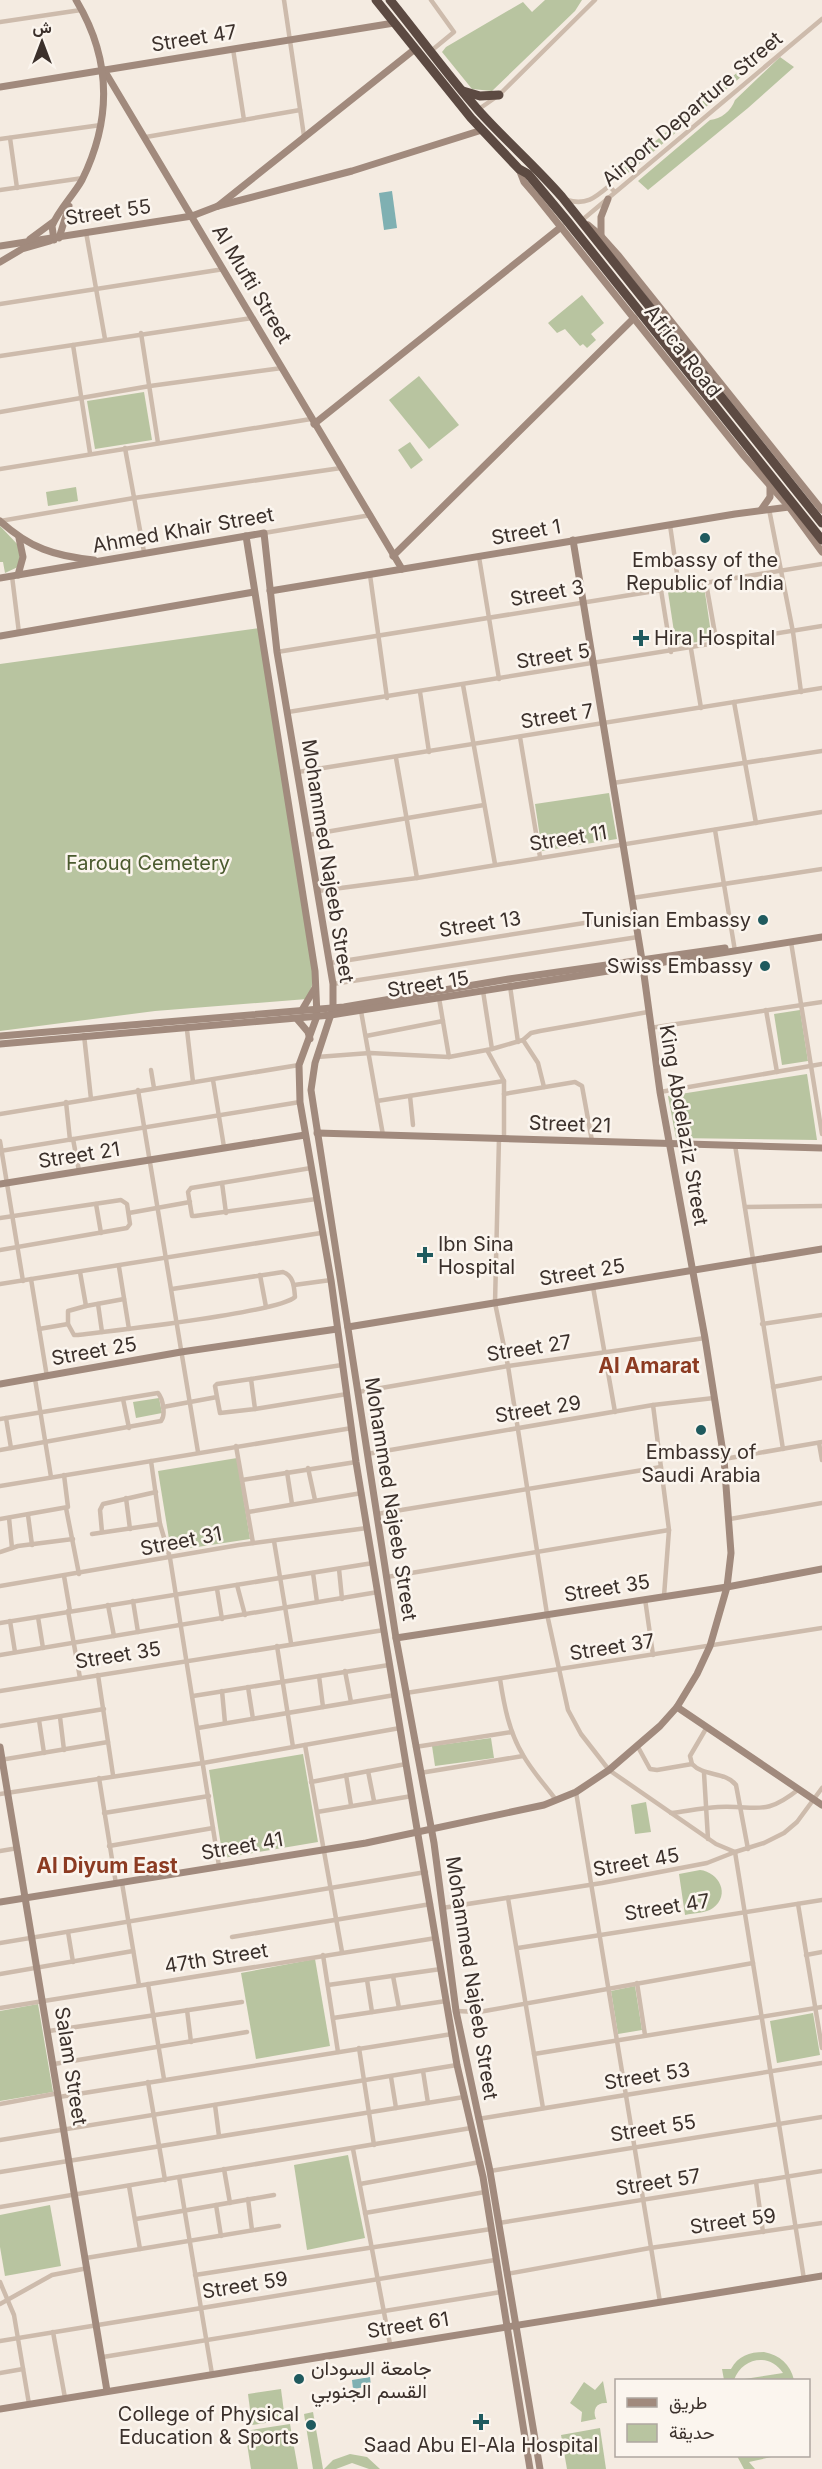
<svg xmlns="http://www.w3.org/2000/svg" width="822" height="2469" font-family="Inter,Vazirmatn,sans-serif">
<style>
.green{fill:#b8c4a0}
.water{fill:#7fb0b2}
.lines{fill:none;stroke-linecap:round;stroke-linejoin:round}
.street{stroke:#cdbbac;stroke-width:4.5}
.secondary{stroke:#a18a7d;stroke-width:7}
.highway{stroke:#5c4a42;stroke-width:9}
.poi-dot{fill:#1f5a5e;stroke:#fbf5ee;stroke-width:2}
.labels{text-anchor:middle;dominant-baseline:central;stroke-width:5;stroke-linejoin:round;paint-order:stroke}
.street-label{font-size:20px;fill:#3b302b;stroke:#fbf5ee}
.poi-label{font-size:20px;fill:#3b302b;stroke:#fbf5ee}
.park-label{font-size:20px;fill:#4a5a2e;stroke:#fbf5ee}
.neighbourhood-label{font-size:21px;font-weight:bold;fill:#8c3b22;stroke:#fbf5ee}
</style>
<rect width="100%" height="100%" fill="#f4ebe1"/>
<g class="green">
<polygon points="545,0 582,0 575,11 492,91 472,89 442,52 446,47 523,2 532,12"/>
<path d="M780,57L794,67L748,108L648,190L638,181L710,120C721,119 731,111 735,100Z"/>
<polygon points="739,71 742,76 626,175 615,175"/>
<polygon points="582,295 604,323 591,334 596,340 587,348 583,344 580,346 565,329 557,333 548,323"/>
<polygon points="419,376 459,425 429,449 389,400"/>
<polygon points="144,392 152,440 95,449 87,401"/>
<polygon points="410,442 423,460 411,469 398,450"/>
<polygon points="76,487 78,501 48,506 46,492"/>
<polygon points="0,526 20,547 20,566 5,573 3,562 0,562"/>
<polygon points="704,586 712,640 676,645 668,592"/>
<polygon points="260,628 314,980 307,999 155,1011 0,1031 0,664"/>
<polygon points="609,793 617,839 542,851 535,804"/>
<polygon points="800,1010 808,1061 782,1065 774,1014"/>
<polygon points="807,1074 817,1140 676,1138 668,1096"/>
<polygon points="159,1398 162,1413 136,1418 133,1402"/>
<polygon points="237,1458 250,1539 171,1551 158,1471"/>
<polygon points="491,1738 494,1758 435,1766 432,1746"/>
<polygon points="303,1754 318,1842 223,1858 209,1770"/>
<polygon points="646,1802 651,1832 635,1834 631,1805"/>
<path d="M700,1870C719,1872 731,1895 713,1908C706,1913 694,1913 685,1915L679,1874Z"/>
<polygon points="315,1959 330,2046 256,2059 241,1973"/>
<polygon points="635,1986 642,2030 618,2034 611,1991"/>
<polygon points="38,2004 53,2092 0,2101 0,2011"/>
<polygon points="813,2013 820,2055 777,2063 770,2021"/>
<polygon points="348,2155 365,2238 307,2250 294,2165"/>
<polygon points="50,2205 61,2266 5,2276 0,2247 0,2215"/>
<path d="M764,2352C780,2355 790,2364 794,2380H738L783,2373C769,2352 742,2358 734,2380H724L722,2369H731C738,2356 749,2352 764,2352Z"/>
<path d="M603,2381L607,2403C597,2402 592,2409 596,2419L581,2422L582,2412L570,2403L584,2382L595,2390Z"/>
<polygon points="281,2389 285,2420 252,2425 248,2394"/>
<polygon points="313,2412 323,2469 313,2469 304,2414"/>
<polygon points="290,2424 298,2469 251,2469 245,2431"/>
<polygon points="600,2428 606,2469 567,2469 561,2435"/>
<polygon points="350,2454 367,2457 380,2469 369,2469 352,2463 336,2469 324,2469 333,2460"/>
<polygon points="737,2456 776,2456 749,2462 755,2469 744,2469"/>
</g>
<g class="water">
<polygon points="392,191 397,228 384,230 379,193"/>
<polygon points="370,2377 371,2386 353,2389 352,2380"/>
</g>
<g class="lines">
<g class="street">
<polyline points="284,0 304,136"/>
<polyline points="431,0 454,32 431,51"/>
<polyline points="0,22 81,10"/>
<polyline points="233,49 244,120"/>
<polyline points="479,109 499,95 595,0"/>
<polyline points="146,137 300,110"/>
<polyline points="10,138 17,188"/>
<polyline points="0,139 101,125"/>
<polyline points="0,190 83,178"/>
<path d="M567,200C586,206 596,197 609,186L615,192"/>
<polyline points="581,221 822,19"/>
<polyline points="86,232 105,339"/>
<polyline points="0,304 224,269"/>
<polyline points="141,333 158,443"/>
<polyline points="73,345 90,453"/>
<polyline points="0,356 252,318"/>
<polyline points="0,412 150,386 282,368"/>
<polyline points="125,448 144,552"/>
<polyline points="0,469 311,419"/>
<polyline points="769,509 793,632 801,692"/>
<polyline points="0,521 134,498 341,468"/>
<polyline points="670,525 679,587"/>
<polyline points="264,533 371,515"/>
<polyline points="479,557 499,679"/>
<polyline points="370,575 387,698"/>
<polyline points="12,576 19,633"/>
<polyline points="706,583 717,645"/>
<polyline points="661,590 671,652"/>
<polyline points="691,649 701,708"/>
<polyline points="277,652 822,564"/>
<polyline points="463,685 495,864"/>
<polyline points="420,692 429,752"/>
<polyline points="734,702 756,823"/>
<polyline points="288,712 822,626"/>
<polyline points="520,737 540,857"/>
<polyline points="396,758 417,878"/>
<polyline points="298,772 822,688"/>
<polyline points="613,783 822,751"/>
<polyline points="715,830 735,951"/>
<polyline points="308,835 484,805"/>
<polyline points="318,891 417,878 822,812"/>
<polyline points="632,898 822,869"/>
<polyline points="791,942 822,1134"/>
<polyline points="330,963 635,915"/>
<polyline points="509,979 518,1042"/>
<polyline points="333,984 638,937"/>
<polyline points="483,991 492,1049"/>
<polyline points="439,998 449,1057"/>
<polyline points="766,1010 777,1072"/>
<polyline points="361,1011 383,1135"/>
<polyline points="650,1028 822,1002"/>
<polyline points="187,1030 193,1082"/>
<polyline points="84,1035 91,1099"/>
<polyline points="366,1036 443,1021"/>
<polyline points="523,1040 538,1063 544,1087"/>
<polyline points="487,1050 504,1081 504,1139"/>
<polyline points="317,1057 370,1053 449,1057 492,1049 523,1040 531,1033 540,1031 648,1012"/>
<polyline points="151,1070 154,1088"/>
<polyline points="213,1080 224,1147"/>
<polyline points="138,1090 198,1452"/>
<polyline points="660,1092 822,1064"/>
<polyline points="504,1094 575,1082 582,1086 592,1141"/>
<polyline points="410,1096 413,1125"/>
<polyline points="377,1101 504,1081"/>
<polyline points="66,1102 70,1140"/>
<polyline points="0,1114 299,1065"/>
<polyline points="499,1138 495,1303 508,1366 547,1614 568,1710 581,1734 609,1770 716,1844 735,1852 804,2279"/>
<polyline points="73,1139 79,1171"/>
<polyline points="0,1141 23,1281"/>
<polyline points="735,1145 783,1449"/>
<polyline points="0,1151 300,1102"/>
<polyline points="311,1168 191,1188 188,1192 192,1216 195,1216 316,1199"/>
<polyline points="222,1183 226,1213"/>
<polyline points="96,1204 101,1233"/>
<polyline points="745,1207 822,1206"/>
<polyline points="129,1213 190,1202"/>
<polyline points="0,1218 121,1200 127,1204 130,1224 127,1228 0,1250"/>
<polyline points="119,1267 129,1329"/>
<polyline points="80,1272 86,1306"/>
<polyline points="260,1275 266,1307"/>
<polyline points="31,1279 47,1377"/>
<polyline points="0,1284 321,1233"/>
<polyline points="294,1285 331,1280"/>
<polyline points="593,1287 615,1412"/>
<path d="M124,1299L86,1306L68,1311V1324L74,1335H78C111,1331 278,1313 295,1297C294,1287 294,1276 283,1272L172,1289"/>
<polyline points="98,1304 102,1332"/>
<polyline points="762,1324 822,1315"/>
<polyline points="39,1329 68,1324"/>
<polyline points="35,1379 51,1477"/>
<polyline points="251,1379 342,1365"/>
<polyline points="773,1387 822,1378"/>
<polyline points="358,1392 508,1366 705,1338"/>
<polyline points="123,1399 129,1428"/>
<polyline points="653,1405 669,1530 664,1596"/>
<polyline points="163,1407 217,1397 215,1386 217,1384 251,1379 255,1409 220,1413 217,1397"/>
<polyline points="255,1409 347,1394"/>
<polyline points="6,1418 11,1448"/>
<path d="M0,1419L158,1393C163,1399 166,1415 161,1421L0,1450"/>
<polyline points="819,1443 822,1460"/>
<polyline points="236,1446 253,1543"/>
<polyline points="367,1454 653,1405 714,1398"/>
<polyline points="724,1459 822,1442"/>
<polyline points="151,1461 160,1524 170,1558 219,1866"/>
<polyline points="308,1468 315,1500"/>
<polyline points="287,1472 292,1504"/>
<polyline points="242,1480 356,1462"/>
<polyline points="0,1486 352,1428"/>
<polyline points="126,1498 130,1529"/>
<polyline points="66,1508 79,1574"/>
<polyline points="248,1512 362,1493"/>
<polyline points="377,1514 661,1467"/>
<polyline points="28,1515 32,1545"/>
<polyline points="9,1518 12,1548"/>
<polyline points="0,1519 68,1507 64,1475"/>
<polyline points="730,1519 822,1503"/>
<polyline points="102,1532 100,1510 103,1504 156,1492"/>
<polyline points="92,1534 160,1524"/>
<polyline points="274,1541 291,1643"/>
<polyline points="0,1552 18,1546 73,1539"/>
<polyline points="339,1569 342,1599"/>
<polyline points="313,1573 317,1602"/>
<polyline points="64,1576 70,1611"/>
<polyline points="387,1577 669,1530"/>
<polyline points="237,1585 245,1615"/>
<polyline points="0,1586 239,1545 367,1528"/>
<polyline points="217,1589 222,1619"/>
<polyline points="645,1599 653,1655"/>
<polyline points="133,1601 138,1632"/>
<polyline points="108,1605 114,1636"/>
<polyline points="68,1611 80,1678"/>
<polyline points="38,1617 43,1648"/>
<polyline points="10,1621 15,1652"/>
<polyline points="0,1623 373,1563"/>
<polyline points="277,1646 293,1747"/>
<polyline points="0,1655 378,1592"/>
<polyline points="345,1671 351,1702"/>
<polyline points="98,1675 113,1775"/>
<polyline points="319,1676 323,1707"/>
<path d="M500,1679C504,1705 509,1732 523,1755C532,1771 545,1785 556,1800"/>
<polyline points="248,1687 253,1719"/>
<polyline points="0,1691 384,1630"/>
<polyline points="222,1691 225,1723"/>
<polyline points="406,1693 822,1628"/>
<polyline points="193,1696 389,1665"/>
<polyline points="60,1717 64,1750"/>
<polyline points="39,1720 44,1753"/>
<polyline points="0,1726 104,1709"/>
<path d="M707,1727L690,1756L692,1764C704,1777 725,1771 736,1785L748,1849"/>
<polyline points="198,1728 395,1695"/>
<polyline points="305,1745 342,1952"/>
<polyline points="415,1747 512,1732"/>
<polyline points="638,1747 650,1769 657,1770 692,1764"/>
<polyline points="0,1760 108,1742"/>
<polyline points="368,1771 374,1801"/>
<polyline points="420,1773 523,1756"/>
<polyline points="704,1773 708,1839"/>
<polyline points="346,1775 351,1805"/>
<polyline points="99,1778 116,1884"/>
<polyline points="311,1782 406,1764"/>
<polyline points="576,1792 660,2302"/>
<polyline points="0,1794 203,1763 400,1728"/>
<polyline points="317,1812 412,1796"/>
<polyline points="104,1813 209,1796"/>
<path d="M671,1813C687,1811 702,1808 718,1807C758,1805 764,1817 799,1789"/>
<polyline points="109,1846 213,1828"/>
<polyline points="0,1851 18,1848"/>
<polyline points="122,1883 139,1985"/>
<polyline points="508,1898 543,2108"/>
<polyline points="798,1904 822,2048"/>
<polyline points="442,1908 602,1883 707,1863 735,1852 764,1843 784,1833 797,1822 822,1788"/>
<polyline points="68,1932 73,1962"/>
<polyline points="232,1937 431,1904"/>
<polyline points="0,1943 426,1872"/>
<polyline points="518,1948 822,1900"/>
<polyline points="323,1955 338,2052"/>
<polyline points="806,1955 822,1952"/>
<polyline points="0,1974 133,1951"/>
<polyline points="393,1976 399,2008"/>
<polyline points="367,1980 372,2012"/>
<polyline points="637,1983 645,2035"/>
<polyline points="148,1984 164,2079"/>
<polyline points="328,1985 441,1969"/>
<polyline points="0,2008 436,1938"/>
<polyline points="187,2010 191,2042"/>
<polyline points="456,2011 479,2012 753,1963"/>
<polyline points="333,2018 446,2001"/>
<polyline points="49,2031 242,2002"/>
<polyline points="359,2048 374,2145"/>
<polyline points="534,2054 822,2007"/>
<polyline points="54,2064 247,2032"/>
<polyline points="423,2071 428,2103"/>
<polyline points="391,2077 396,2108"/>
<polyline points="148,2082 165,2180"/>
<polyline points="59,2097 452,2034"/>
<polyline points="0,2104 59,2093"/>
<polyline points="215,2105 219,2136"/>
<polyline points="478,2119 822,2063"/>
<polyline points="0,2140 457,2065"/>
<polyline points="353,2149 390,2344"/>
<polyline points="224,2169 230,2203"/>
<polyline points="490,2171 822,2117"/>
<polyline points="0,2172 464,2097"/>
<polyline points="179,2177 212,2374"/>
<polyline points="756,2182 763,2232"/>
<polyline points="360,2184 480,2162"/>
<polyline points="129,2186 140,2249"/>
<polyline points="248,2199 252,2230"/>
<polyline points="216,2205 221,2236"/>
<polyline points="0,2207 471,2128"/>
<polyline points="365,2213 485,2192"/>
<polyline points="136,2219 274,2195"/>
<polyline points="499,2223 822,2171"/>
<polyline points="86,2258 279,2226"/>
<polyline points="507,2274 650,2248 822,2223"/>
<polyline points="195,2275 491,2229"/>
<polyline points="0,2282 14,2315 29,2404"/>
<polyline points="0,2304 52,2275 88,2268"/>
<polyline points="53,2332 65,2398"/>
<polyline points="0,2341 495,2260"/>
<polyline points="103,2357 501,2292"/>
<polyline points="0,2373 23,2369"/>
</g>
<g class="secondary">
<polyline points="104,70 402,569"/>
<polyline points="0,87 394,23"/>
<polyline points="519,169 524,182 536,196 744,456 789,507 822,552"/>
<polyline points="218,206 415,49"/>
<polyline points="588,225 601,236 618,255 822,510"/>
<polyline points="601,236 601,217 608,199"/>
<polyline points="59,238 69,206"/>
<polyline points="30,239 53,222"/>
<path d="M54,240L52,226C59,209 73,196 82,180C112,119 111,58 76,0"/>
<polyline points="0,246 192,216 218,206 352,171 482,130"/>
<polyline points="0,262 22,249 50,241"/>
<polyline points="314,424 561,227"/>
<polyline points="761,510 770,497 770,487"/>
<path d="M0,521C30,548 54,556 94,560"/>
<polyline points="246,536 315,971 317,1016 299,1065 300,1102 331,1280 356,1462 406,1764 457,2065 483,2177 530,2469"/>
<polyline points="393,556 634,318"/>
<polyline points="18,575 23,557 19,538"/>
<polyline points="0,578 264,533 277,652 333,984 333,1008 315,1063 311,1090 313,1103 396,1638 434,1843 456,2011 490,2171 540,2469"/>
<polyline points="270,591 735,514 789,507"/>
<polyline points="0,636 254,592"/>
<polyline points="302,1010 315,988"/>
<polyline points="297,1019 308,1032 310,1039"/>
<polyline points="0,1036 344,1007 509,979 725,948"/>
<polyline points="0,1044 331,1015 822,937"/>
<polyline points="317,1133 822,1148"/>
<polyline points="0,1184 305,1135"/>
<polyline points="348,1327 822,1249"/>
<polyline points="0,1384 181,1352 337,1329"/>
<polyline points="396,1638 727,1587 822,1569"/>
<polyline points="677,1707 822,1805"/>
<polyline points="0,1747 107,2391"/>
<polyline points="0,1902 366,1843 544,1805 576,1792 609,1770 660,1726 677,1707 697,1674 710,1646 727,1587 731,1553 724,1459 705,1338 660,1092 642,960 573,540"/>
<polyline points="0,2409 822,2276"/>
</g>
<g class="highway">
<polyline points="376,0 471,118 519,169 528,174 568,222 822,540"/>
<path d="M390,0C420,37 448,76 479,111C506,141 536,167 562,197L822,523"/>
<polyline points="463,91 480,96 499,95"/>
</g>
</g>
<g class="poi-dot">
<circle cx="705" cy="538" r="6"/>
<path d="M638 629h6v6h6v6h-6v6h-6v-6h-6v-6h6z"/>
<circle cx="763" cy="920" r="6"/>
<circle cx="765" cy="966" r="6"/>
<path d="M422 1246h6v6h6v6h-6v6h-6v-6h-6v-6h6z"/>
<circle cx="701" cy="1430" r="6"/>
<circle cx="299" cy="2379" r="6"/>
<path d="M478 2413h6v6h6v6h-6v6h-6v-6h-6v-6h6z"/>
<circle cx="311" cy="2425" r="6"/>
</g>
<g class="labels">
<g class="street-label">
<text transform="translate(194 38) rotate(-9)">Street 47</text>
<text transform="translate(692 109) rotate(-40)">Airport Departure Street</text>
<text transform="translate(108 212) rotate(-8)">Street 55</text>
<text transform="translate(252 284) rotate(59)">Al Mufti Street</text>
<text transform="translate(683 351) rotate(52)">Africa Road</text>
<text transform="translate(183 530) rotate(-10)">Ahmed Khair Street</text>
<text transform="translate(526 532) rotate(-10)">Street 1</text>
<text transform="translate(547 593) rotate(-10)">Street 3</text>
<text transform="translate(553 656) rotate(-9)">Street 5</text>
<text transform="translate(557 716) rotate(-9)">Street 7</text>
<text transform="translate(568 838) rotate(-9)">Street 11</text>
<text transform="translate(328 861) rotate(81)">Mohammed Najeeb Street</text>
<text transform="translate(480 924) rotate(-9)">Street 13</text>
<text transform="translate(428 984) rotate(-9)">Street 15</text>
<text transform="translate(570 1124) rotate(2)">Street 21</text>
<text transform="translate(684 1125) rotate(80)">King Abdelaziz Street</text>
<text transform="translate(79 1155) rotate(-9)">Street 21</text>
<text transform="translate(582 1272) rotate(-9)">Street 25</text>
<text transform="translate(529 1348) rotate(-9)">Street 27</text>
<text transform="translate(94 1351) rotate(-10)">Street 25</text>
<text transform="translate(538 1409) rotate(-9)">Street 29</text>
<text transform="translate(391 1499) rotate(81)">Mohammed Najeeb Street</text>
<text transform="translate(181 1541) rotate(-11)">Street 31</text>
<text transform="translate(607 1588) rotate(-9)">Street 35</text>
<text transform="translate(612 1647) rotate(-9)">Street 37</text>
<text transform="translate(118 1655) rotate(-9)">Street 35</text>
<text transform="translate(242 1846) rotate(-10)">Street 41</text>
<text transform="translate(636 1862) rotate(-10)">Street 45</text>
<text transform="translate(667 1907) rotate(-9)">Street 47</text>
<text transform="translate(216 1958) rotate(-9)">47th Street</text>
<text transform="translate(472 1978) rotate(81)">Mohammed Najeeb Street</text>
<text transform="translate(71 2066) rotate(81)">Salam Street</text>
<text transform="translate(647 2076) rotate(-9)">Street 53</text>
<text transform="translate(653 2128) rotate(-9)">Street 55</text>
<text transform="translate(658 2182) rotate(-9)">Street 57</text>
<text transform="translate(733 2221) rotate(-8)">Street 59</text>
<text transform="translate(245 2285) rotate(-9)">Street 59</text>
<text transform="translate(408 2325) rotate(-9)">Street 61</text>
</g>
<g class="poi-label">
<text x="705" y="560">Embassy of the<tspan x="705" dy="23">Republic of India</tspan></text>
<text x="654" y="638" text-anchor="start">Hira Hospital</text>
<text x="751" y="920" text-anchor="end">Tunisian Embassy</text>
<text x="753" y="966" text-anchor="end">Swiss Embassy</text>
<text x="438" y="1244" text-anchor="start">Ibn Sina<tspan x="438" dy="23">Hospital</tspan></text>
<text x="701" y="1452">Embassy of<tspan x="701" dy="23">Saudi Arabia</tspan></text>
<text x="311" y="2368" text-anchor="start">جامعة السودان<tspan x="311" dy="23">القسم الجنوبي</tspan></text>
<text x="299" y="2414" text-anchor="end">College of Physical<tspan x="299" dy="23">Education &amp; Sports</tspan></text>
<text x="481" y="2445">Saad Abu El-Ala Hospital</text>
</g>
<g class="park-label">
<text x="148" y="863">Farouq Cemetery</text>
</g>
<g class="neighbourhood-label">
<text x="649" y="1365">Al Amarat</text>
<text x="107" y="1865">Al Diyum East</text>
</g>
</g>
<rect x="615" y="2379" width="195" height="78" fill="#fbf5ee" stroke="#aea6a0" stroke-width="1.5"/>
<rect x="627" y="2398" width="30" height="9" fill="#a18a7d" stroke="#aea6a0" stroke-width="1.5"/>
<text x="669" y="2409" font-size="18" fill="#3b302b">طريق</text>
<rect x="627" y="2424" width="30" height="18" fill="#b8c4a0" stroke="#aea6a0" stroke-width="1.5"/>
<text x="669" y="2439" font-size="18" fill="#3b302b">حديقة</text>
<g transform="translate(42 42)" stroke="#fbf5ee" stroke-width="4.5" paint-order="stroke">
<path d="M0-4.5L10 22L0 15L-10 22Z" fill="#3b302b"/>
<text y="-9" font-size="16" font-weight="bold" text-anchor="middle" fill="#3b302b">ش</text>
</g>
</svg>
